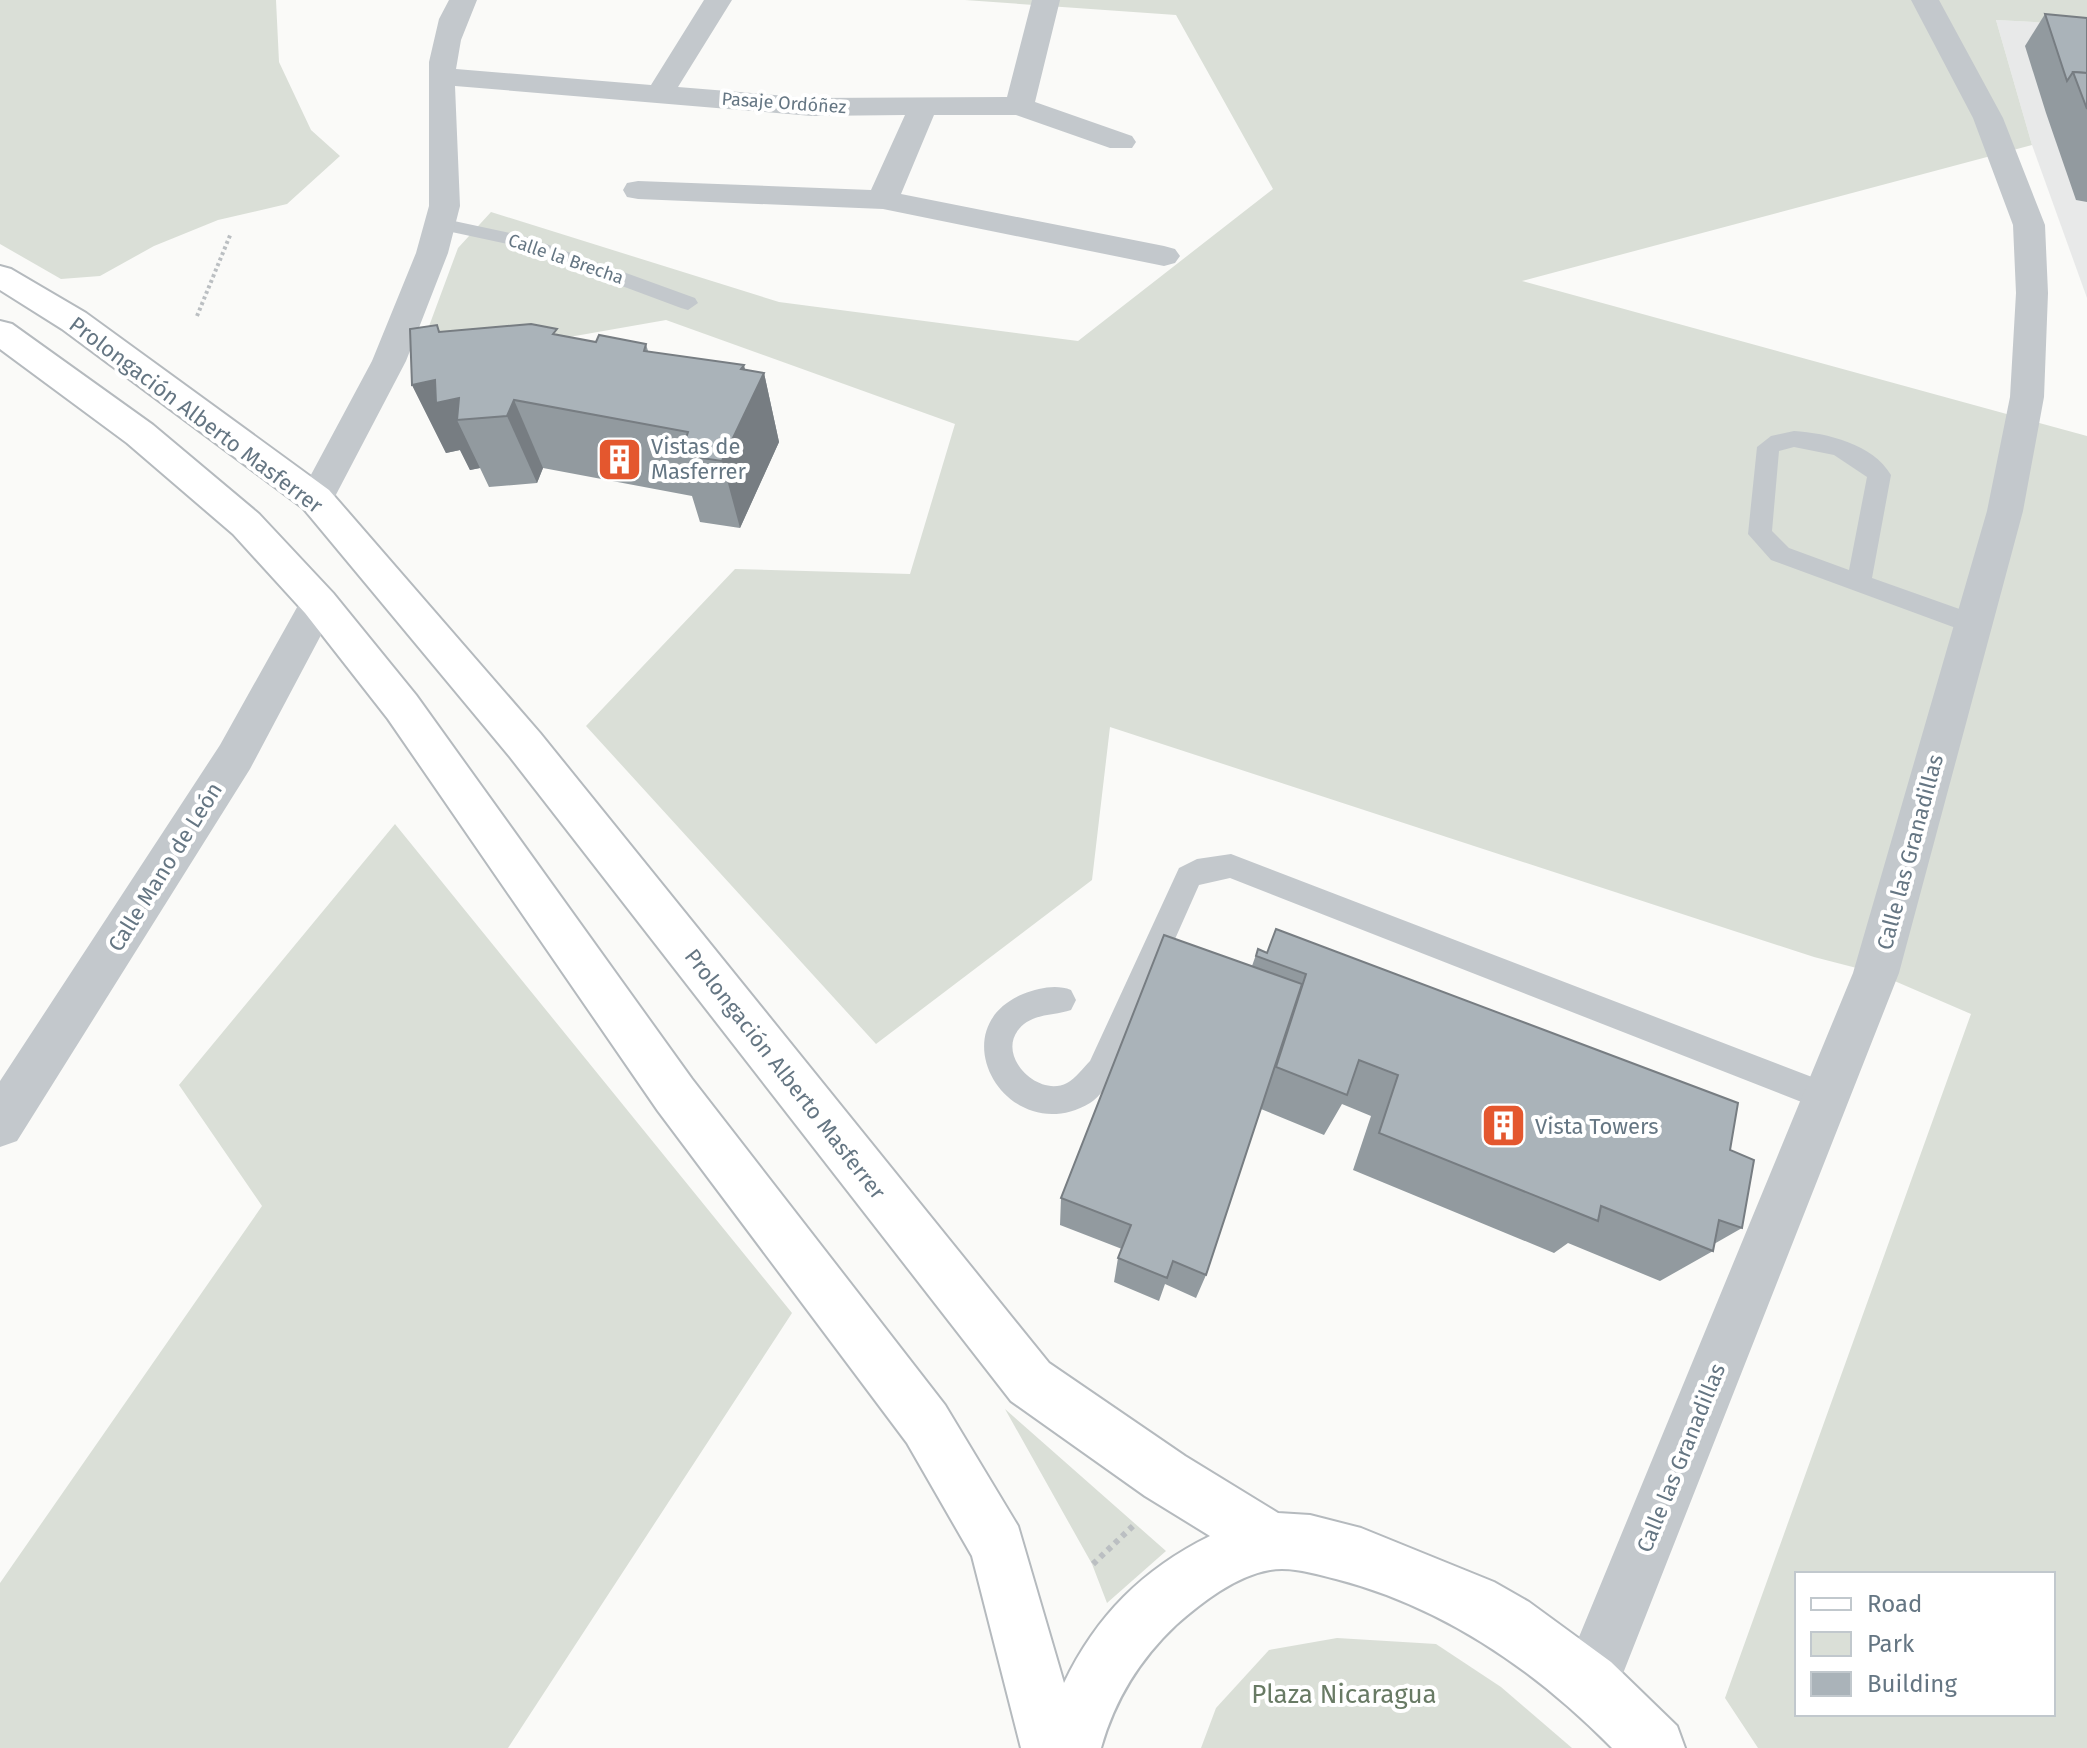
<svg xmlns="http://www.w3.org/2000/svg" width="2087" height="1748" font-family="'Fira Sans',sans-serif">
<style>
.built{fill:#e8e9e9}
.green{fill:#dadfd7;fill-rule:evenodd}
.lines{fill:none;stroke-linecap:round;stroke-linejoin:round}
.primary-casing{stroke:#b5babe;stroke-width:4}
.path-far1{stroke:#bbbfc2;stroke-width:4;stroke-dasharray:3 3;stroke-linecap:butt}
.path{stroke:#bbbfc2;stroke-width:6;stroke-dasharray:5 5;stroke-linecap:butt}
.service{fill:#c3c8cc;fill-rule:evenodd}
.minor{fill:#c3c8cc;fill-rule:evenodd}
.primary{fill:#fff;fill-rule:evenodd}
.wall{fill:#929a9f}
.shaded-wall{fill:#777d82}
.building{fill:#aab3b9;stroke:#777d82;stroke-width:2}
.labels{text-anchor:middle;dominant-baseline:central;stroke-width:8;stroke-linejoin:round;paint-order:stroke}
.far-street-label{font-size:18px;fill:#657683;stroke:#fff}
.street-label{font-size:22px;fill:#657683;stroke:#fff}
.poi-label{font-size:22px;fill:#657683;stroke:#fff;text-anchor:start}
.near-park-label{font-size:26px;fill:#687a64;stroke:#fff}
</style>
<rect width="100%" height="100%" fill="#fafaf8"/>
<polygon class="built" points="1996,20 2087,25 2087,298 2032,145"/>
<g class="green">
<polygon points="0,0 276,0 279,62 311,130 340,156 287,204 218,220 154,246 100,276 61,279 0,244"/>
<path d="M965,0H2087V25L1996,20L2032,145L1522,281L2087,436V1748H1758L1725,1698L1971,1014L1876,973L1814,957L1110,727L1092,880L876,1044L586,726L735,569L910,574L955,424L666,320L415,364L458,248L491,212L779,302L1078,341L1273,189L1176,15ZM1797,1574H2053V1714H1797Z"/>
<polygon points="395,824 792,1313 508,1748 0,1748 0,1583 262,1206 179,1085"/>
<polygon points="1005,1409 1166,1551 1107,1603 1092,1564"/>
<polygon points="1337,1638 1436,1644 1501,1687 1572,1748 1201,1748 1216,1708 1269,1650"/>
</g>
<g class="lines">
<defs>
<path id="primary" d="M0,266L11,269L86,313L329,490L540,733L1049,1363L1185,1456L1278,1513L1310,1515L1361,1528L1494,1582L1529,1602L1611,1662L1677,1726L1685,1748H1612C1535,1670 1444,1607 1336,1579C1316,1574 1290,1566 1270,1570C1235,1576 1201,1603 1176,1625C1139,1660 1115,1699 1101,1748H1021L972,1556L907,1443L658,1111L388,719L305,613L233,534L127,443L0,349V321L12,324L153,425L259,514L333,593L416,695L692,1079L945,1405L1018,1526L1064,1683C1096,1616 1143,1569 1210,1536L1145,1496L1011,1401L510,757L303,508L62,329L0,290Z"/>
</defs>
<use href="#primary" class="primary-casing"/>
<polyline class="path-far1" points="197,316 231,233"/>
<polyline class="path" points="1093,1564 1134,1525"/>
<g class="service">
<polygon points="440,218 524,236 695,298 698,303 688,310 681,308 512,245 433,228 430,224 433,220"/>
<path d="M1794,431C1827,433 1873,444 1891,475L1872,578L1982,617L1985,624L1982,631L1973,634L1964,631L1771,560L1748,534L1757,447L1771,436ZM1794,447L1834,455L1867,477L1849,570L1789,548L1772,531L1779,451Z"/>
<path d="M1231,854L1838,1087L1842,1097L1838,1107L1827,1112L1230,878L1199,885L1112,1081C1105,1088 1098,1098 1090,1103C1009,1151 937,1030 1023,994C1039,988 1056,984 1071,990L1076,1000L1071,1010C1054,1016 1032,1013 1019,1029C996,1056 1038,1098 1067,1083C1076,1078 1083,1068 1090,1061L1179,868L1197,859Z"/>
</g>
<g class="minor">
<polygon points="449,0 477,0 461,40 456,69 651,85 704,0 732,0 678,87 812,98 1007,97 1032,0 1060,0 1035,102 1132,136 1136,142 1132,148 1110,148 1016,115 934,115 901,194 1164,246 1175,249 1180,256 1175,263 1164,266 883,209 638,199 627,197 623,190 627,183 638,181 871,190 905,115 812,116 455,86 460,206 448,253 406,361 329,508 316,512 303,508 298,499 372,361 416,253 429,206 429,62 439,19"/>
<polygon points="1911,0 1939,0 2003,118 2045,225 2048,293 2044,397 2023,511 1899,973 1611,1704 1590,1713 1569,1704 1560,1683 1853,973 1987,511 2010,397 2016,293 2013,225 1973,118"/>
<polygon points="319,588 333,593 338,603 250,769 17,1141 0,1147 0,1081 220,745 305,593"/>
</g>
<use href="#primary" class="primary"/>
</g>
<g class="wall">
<polygon points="2045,14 2087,18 2087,202 2076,200 2046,113 2025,46"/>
<polygon points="437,325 440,332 559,335 596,342 646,344 648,351 764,373 779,442 740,528 700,522 692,496 543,468 537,483 489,487 480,468 470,470 460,450 446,453 412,385"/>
<polygon points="1258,949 1730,1150 1742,1228 1714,1244 1713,1251 1660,1281 1568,1243 1554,1253 1353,1170 1371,1116 1342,1104 1324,1135 1261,1109 1206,1275 1196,1298 1165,1284 1159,1301 1114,1282 1118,1258 1122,1249 1060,1225 1061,1198 1252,966"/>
</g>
<g class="shaded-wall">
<polygon points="744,365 752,398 764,373 779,442 740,528 722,461 741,369"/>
<polygon points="435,380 459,398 457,420 480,468 470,470 460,450 446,453 412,385"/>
<polygon points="514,400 543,468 537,483 507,416"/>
</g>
<g class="building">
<polygon points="2045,14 2087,18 2087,73 2073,72 2067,81"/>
<polygon points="2073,72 2087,73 2087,109"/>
<polygon points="531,324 557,329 553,334 596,342 599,335 646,344 644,351 744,365 741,369 764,373 722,461 680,455 688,432 514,400 507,416 457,420 459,398 436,403 435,380 412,385 410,329 437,325 439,332"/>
<polygon points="1276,929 1738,1103 1730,1150 1754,1160 1742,1228 1719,1220 1713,1251 1601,1206 1598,1221 1379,1133 1398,1075 1359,1060 1347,1095 1276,1067 1306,974 1256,956 1258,949 1267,953"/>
<polygon points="1164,935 1302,984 1206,1275 1173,1261 1167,1278 1118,1258 1131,1225 1061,1198"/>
</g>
<defs>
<symbol id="building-square" viewBox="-11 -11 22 22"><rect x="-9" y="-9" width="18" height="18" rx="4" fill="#e4572e" stroke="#fff"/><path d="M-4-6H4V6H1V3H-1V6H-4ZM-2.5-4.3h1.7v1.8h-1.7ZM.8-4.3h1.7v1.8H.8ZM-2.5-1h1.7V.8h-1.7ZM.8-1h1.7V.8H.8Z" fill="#fff"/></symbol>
</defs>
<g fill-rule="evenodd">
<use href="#building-square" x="594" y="434" width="51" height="51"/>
<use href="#building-square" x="1478" y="1100" width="51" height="51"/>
</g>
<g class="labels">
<g class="far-street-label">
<text transform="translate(784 103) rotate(4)">Pasaje Ordóñez</text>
<text transform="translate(566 259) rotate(19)">Calle la Brecha</text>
</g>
<g class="street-label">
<text transform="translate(196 415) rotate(37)">Prolongación Alberto Masferrer</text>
<text transform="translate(1910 852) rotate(-75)">Calle las Granadillas</text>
<text transform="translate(165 867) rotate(-58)">Calle Mano de León</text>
<text transform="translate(785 1074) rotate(52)">Prolongación Alberto Masferrer</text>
<text transform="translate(1681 1458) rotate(-68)">Calle las Granadillas</text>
</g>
<g class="poi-label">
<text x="651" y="446">Vistas de<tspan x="651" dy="25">Masferrer</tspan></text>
<text x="1535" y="1126">Vista Towers</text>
</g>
<g class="near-park-label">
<text x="1344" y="1694">Plaza Nicaragua</text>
</g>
</g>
<rect x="1795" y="1572" width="260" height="144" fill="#ffffff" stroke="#c1c8cd" stroke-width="2"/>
<rect x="1811" y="1598" width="40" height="12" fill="#ffffff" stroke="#c1c8cd" stroke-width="2"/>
<text x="1867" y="1612" font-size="24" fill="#657683">Road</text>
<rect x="1811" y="1632" width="40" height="24" fill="#dadfd7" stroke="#c1c8cd" stroke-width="2"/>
<text x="1867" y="1652" font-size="24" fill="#657683">Park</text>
<rect x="1811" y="1672" width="40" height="24" fill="#aab3b9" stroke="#c1c8cd" stroke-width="2"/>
<text x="1867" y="1692" font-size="24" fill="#657683">Building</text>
</svg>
